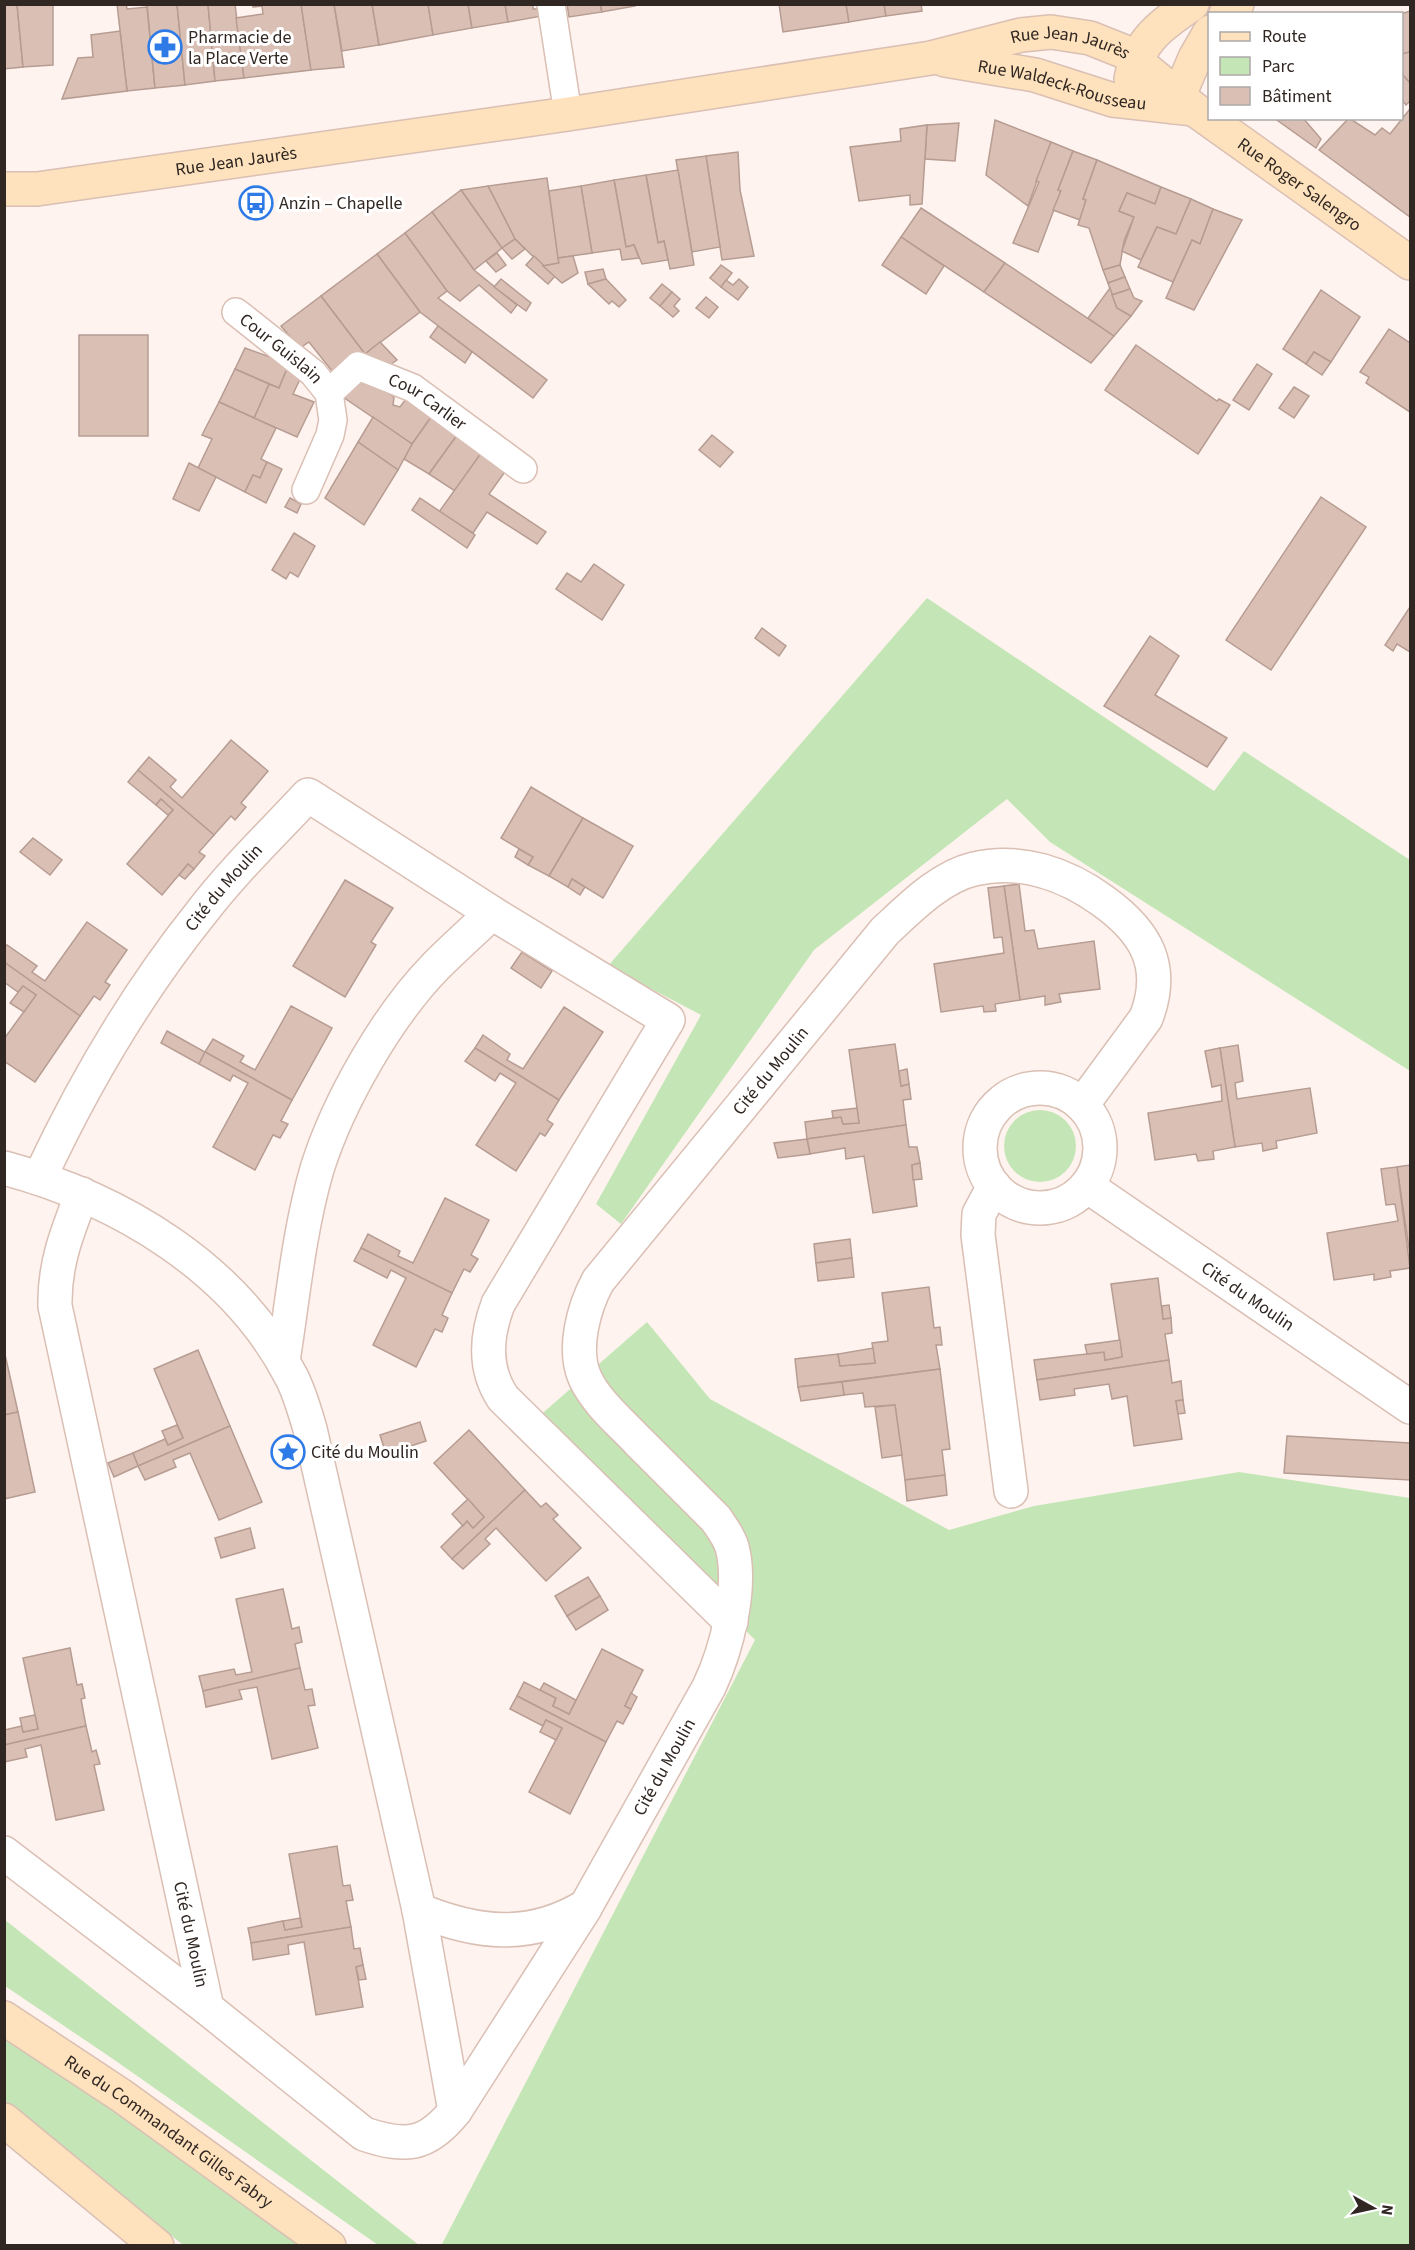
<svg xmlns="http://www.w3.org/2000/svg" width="1415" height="2250" font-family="'Source Sans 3',sans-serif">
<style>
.green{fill:#c4e6b6}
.building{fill:#dabfb5;stroke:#b69c92;stroke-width:1.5}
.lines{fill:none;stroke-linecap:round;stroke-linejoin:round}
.lane-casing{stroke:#dabfb4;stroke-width:30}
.street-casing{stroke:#dabfb4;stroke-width:36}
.secondary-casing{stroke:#dabfb4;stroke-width:36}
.lane{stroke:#fff;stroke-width:27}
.street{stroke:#fff;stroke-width:33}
.secondary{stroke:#fde2bd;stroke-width:33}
.labels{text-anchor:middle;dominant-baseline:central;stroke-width:6;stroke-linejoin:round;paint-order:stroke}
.poi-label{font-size:18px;fill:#302622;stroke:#fff;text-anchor:start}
.street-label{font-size:18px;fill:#302622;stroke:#fff}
</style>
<rect width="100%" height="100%" fill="#fef3ee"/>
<g class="green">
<polygon points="927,598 1214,791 1244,751 1410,860 1410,1071 1050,842 1007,799 814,950 621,1224 596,1204 701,1015 608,966"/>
<circle cx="1040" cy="1146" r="36"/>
<polygon points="647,1322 710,1399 949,1530 1034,1506 1239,1472 1410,1498 1410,2245 441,2246 755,1640 537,1418"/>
<polygon points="4,1920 5,1920 419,2245 378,2245 113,2059 5,1986"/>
<polygon points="4,2036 97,2096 301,2245 183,2245 5,2101"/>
</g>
<g class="building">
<polygon points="4,4 17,4 23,67 4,69"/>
<polygon points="17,4 53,4 53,65 23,67"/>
<polygon points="126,4 127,9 147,7 155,88 127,91 117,4"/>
<polygon points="147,4 177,4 185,85 155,88"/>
<polygon points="177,4 208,4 215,81 185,85"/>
<polygon points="208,4 235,4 244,78 215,81"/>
<polygon points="253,4 301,4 311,70 244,78 236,18 263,14 262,6 253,7"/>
<polygon points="301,4 334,4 344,67 311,70"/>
<polygon points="334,4 372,4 379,45 342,51"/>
<polygon points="372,4 428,4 433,35 379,45"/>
<polygon points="428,4 468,4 472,28 433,35"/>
<polygon points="468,4 505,4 508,22 472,28"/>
<polygon points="505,4 533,4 533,9 541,9 542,16 508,22"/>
<polygon points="567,4 600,4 602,12 569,17"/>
<polygon points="600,4 634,4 635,6 602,12"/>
<polygon points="779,4 846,4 849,22 783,32"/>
<polygon points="846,4 884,4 886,16 849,22"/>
<polygon points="884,4 921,4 922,11 886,16"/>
<polygon points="1410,11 1410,52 1402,54 1401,14"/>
<polygon points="120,31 127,91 62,99 78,58 93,57 91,35"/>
<polygon points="1410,52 1410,83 1402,74 1402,54"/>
<polygon points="1402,74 1410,83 1410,104 1409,102 1406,105 1402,100"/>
<polygon points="1410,109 1410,217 1319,150 1349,118 1375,135 1382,128 1390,134"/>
<polygon points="1303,118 1321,139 1316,148 1277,120"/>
<polygon points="995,120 1051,142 1028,206 986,175"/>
<polygon points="959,123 955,161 925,159 927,125"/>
<polygon points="927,125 922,204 910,205 910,195 859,201 850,147 901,141 900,129"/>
<polygon points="1051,142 1073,151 1058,190 1061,191 1038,252 1013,243 1039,182 1036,181"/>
<polygon points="1073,151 1097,160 1083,199 1086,200 1080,220 1053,210 1061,191 1058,190"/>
<polygon points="738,152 740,190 754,256 722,260 706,156"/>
<polygon points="706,156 720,247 692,252 676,160"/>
<polygon points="1097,160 1161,187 1155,204 1127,193 1119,211 1134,217 1124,241 1120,265 1103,270 1089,228 1078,225 1086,200 1083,199"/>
<polygon points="678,170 694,265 670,269 664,241 658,243 646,175"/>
<polygon points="646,175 658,243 664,241 668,260 642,264 634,245 626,247 614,180"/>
<polygon points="547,178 559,263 543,266 515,239 488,186"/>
<polygon points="614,180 626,247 634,245 639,258 622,260 620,249 592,253 581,186"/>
<polygon points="488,186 515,239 502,248 461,190"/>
<polygon points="581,186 592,253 558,258 549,191"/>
<polygon points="1161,187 1191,199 1176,234 1157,227 1141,260 1122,251 1134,217 1119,211 1127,193 1155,204"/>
<polygon points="461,190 502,248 474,270 432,212"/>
<polygon points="1191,199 1213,209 1200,244 1192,240 1173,282 1138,267 1157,227 1176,234"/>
<polygon points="921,208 1005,263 984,292 901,237"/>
<polygon points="1213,209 1242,220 1194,310 1166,298 1192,240 1200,244"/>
<polygon points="432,212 474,270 517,305 511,313 479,285 460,301 447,291 405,233"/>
<polygon points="405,233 447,291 438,298 547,380 533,398 420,312 377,254"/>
<polygon points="901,237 944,266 926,294 882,265"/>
<polygon points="515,239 525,249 512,259 502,248"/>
<polygon points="497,253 506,265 496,272 486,261"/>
<polygon points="377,254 420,312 365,354 321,296"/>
<polygon points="534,256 555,276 548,284 526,265"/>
<polygon points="573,256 578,273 562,283 543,266 559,263 558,258"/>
<polygon points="1005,263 1114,336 1091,363 984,292"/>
<polygon points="721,265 732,273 721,287 710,278"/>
<polygon points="1120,265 1125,277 1108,283 1103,270"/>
<polygon points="603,269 606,279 588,284 585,272"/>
<polygon points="1125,277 1130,289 1112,295 1108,283"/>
<polygon points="501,279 531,303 526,311 494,287"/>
<polygon points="606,279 626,300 619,307 612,301 609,304 588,284"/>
<polygon points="739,279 748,287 738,300 721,287 726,280 733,285"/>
<polygon points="662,284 672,292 660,306 650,298"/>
<polygon points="1110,288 1117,308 1131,316 1114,336 1088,318"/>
<polygon points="1130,289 1134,298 1142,301 1131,316 1117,308 1112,295"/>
<polygon points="1321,290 1360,317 1331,362 1314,352 1306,364 1283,349"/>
<polygon points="672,292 680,299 674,306 679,311 673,317 660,306"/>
<polygon points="321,296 365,354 380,342 397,360 381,371 336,376 309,342 300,348 281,326"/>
<polygon points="706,297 718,307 709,318 696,308"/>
<polygon points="438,326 472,352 465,363 430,337"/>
<polygon points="1389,329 1410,343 1410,412 1366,383 1369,377 1360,372"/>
<rect x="79" y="335" width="69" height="101"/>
<polygon points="1136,345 1217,401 1219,399 1230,405 1198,454 1105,390"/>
<polygon points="245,348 289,364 279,388 235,369"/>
<polygon points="1314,352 1331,362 1322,375 1306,364"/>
<polygon points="289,364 302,375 293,394 314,402 297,437 254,418 269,384 279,388"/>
<polygon points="1257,364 1272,374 1249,410 1233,400"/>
<polygon points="235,369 269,384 254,418 219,402"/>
<polygon points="358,373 394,397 393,405 400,407 409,395 434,413 412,444 343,397"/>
<polygon points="1294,387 1309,396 1294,418 1279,408"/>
<polygon points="219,402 276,428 261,459 267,462 260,478 253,475 245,492 198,468 212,439 202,435"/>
<polygon points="434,413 460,431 429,474 404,459 412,444"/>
<polygon points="373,417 412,444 398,470 358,442"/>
<polygon points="460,431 484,449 455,491 429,474"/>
<polygon points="712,435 733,452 720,467 699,450"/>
<polygon points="358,442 398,470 364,525 325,498"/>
<polygon points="484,449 509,466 489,494 546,532 537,544 487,512 473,533 439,512"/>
<polygon points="267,462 282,469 266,503 245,492 253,475 260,478"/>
<polygon points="189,463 216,477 199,511 173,499"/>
<polygon points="1321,497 1366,527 1271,670 1226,640"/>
<polygon points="290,498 301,504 297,513 285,507"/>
<polygon points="420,498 475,535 467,548 412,510"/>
<polygon points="294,533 315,546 298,577 290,572 286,579 272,570"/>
<polygon points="594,564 624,585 602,620 556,589 567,573 581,582"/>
<polygon points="1410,607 1410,652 1397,644 1393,651 1385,645"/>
<polygon points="762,628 786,646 779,656 755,638"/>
<polygon points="1150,636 1179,656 1155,695 1227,738 1207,767 1104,706"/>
<polygon points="231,740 268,771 241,803 246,807 235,820 231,816 214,835 138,770 149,757 176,780 170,787 182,798"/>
<polygon points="138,770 214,835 199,852 205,856 194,869 188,864 162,895 127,864 173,810 161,799 156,805 128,782"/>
<polygon points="531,787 583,818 549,876 528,865 533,857 501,838"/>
<polygon points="161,799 173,810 168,815 156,805"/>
<polygon points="583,818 633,846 603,898 572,879 568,887 549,876"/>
<polygon points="33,838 62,860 50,875 20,852"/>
<polygon points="519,849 533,857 528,865 515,857"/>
<polygon points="188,864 194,869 185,879 179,875"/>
<polygon points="572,879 585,887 580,895 568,887"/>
<polygon points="345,880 393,908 371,942 376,945 345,997 293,966"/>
<polygon points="1019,884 1025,931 1034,930 1038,949 1094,941 1100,989 1059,994 1061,1002 1045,1005 1045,996 1020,1000 1004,886"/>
<polygon points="1004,886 1020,1000 995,1004 996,1011 984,1012 983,1006 941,1012 934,964 1004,953 1002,937 994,938 988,888"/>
<polygon points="87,922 127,950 105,982 110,985 100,1000 94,996 80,1016 4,962 4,948 7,945 37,966 32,972 45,981"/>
<polygon points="522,952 552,971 541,988 511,968"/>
<polygon points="4,962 80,1016 35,1082 4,1061 4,1039 36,995 23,986 18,992 4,982"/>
<polygon points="23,986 36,995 24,1012 10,1003"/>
<polygon points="291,1006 332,1028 292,1100 205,1052 213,1039 244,1056 240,1062 255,1070"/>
<polygon points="564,1007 603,1032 559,1100 475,1048 483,1035 510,1054 507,1060 523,1069"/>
<polygon points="167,1031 205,1052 199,1064 161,1043"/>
<polygon points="895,1044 901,1086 909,1084 911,1099 903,1100 906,1125 807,1139 805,1122 841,1117 843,1124 859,1123 849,1050"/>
<polygon points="1238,1045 1243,1081 1235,1083 1237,1099 1310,1088 1317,1133 1276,1141 1277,1148 1263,1151 1262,1143 1235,1147 1220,1048"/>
<polygon points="475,1048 559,1100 547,1120 553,1124 545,1136 540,1133 516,1171 476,1145 516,1083 500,1073 495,1081 465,1061"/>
<polygon points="1220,1048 1235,1147 1213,1151 1214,1159 1198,1161 1196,1154 1155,1160 1148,1113 1222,1101 1221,1085 1212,1087 1205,1051"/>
<polygon points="205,1052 292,1100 281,1121 288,1124 280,1138 273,1135 255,1170 213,1147 248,1083 233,1075 230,1081 199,1064"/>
<polygon points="907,1069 909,1084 901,1086 899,1071"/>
<polygon points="857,1108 859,1123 843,1124 841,1117 833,1118 832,1111"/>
<polygon points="906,1125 909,1147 917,1147 920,1163 912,1165 917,1206 873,1213 864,1156 846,1159 845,1148 810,1154 807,1139"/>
<polygon points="807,1139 810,1154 778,1158 774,1143"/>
<polygon points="920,1163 922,1179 913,1180 912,1165"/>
<polygon points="1410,1165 1410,1255 1397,1167"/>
<polygon points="1397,1167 1410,1268 1390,1271 1391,1277 1374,1280 1374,1274 1334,1280 1327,1233 1398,1221 1395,1204 1386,1205 1381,1169"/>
<polygon points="445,1198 489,1220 471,1255 478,1259 470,1272 464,1269 452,1293 361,1248 368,1234 400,1251 398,1256 413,1263"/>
<polygon points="850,1239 852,1258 816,1263 814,1244"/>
<polygon points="361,1248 452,1293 442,1315 448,1318 442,1332 435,1329 416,1367 373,1345 406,1278 391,1270 387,1278 354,1261"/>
<polygon points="852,1258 854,1277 818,1281 816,1263"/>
<polygon points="1158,1278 1163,1319 1171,1318 1172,1333 1165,1334 1169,1360 1037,1380 1034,1360 1104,1352 1105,1360 1122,1357 1111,1284"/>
<polygon points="929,1287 934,1328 940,1327 942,1345 936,1345 940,1369 798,1387 795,1359 838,1354 840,1366 875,1363 872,1343 888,1341 882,1293"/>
<polygon points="1169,1305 1171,1318 1163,1319 1162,1306"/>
<polygon points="1120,1340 1122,1357 1105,1360 1104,1352 1087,1354 1085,1345"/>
<polygon points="873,1348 875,1363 840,1366 838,1354"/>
<polygon points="4,1350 18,1412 4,1415"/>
<polygon points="198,1350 230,1426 138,1466 133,1453 165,1439 168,1445 183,1438 154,1369"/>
<polygon points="1169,1360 1172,1383 1181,1381 1183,1400 1176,1401 1182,1439 1134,1446 1127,1396 1112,1399 1109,1384 1074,1389 1075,1395 1040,1400 1037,1380"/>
<polygon points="940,1369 950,1449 942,1450 945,1475 905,1480 895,1405 865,1407 863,1393 844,1395 842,1382"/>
<polygon points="842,1382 844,1395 801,1401 798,1387"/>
<polygon points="1183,1400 1185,1413 1178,1414 1176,1401"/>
<polygon points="895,1405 902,1455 882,1458 875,1407"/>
<polygon points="18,1412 35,1492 4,1499 4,1415"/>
<polygon points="420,1422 426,1441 386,1454 380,1435"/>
<polygon points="177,1425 183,1438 168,1445 162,1431"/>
<polygon points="230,1426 262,1502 219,1520 190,1453 173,1460 176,1467 145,1480 138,1466"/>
<polygon points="469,1430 525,1490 452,1559 441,1547 467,1521 473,1528 484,1517 434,1463"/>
<polygon points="1287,1436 1410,1443 1410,1480 1284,1473"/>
<polygon points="133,1453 138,1466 114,1477 108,1463"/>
<polygon points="945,1475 947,1495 907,1501 905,1480"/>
<polygon points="525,1490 541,1507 546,1503 558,1515 553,1519 581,1548 546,1581 496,1528 485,1539 490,1544 463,1569 452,1559"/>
<polygon points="468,1499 484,1517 473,1528 467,1521 463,1526 452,1514"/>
<polygon points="250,1528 255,1548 221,1558 215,1538"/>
<polygon points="588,1577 600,1596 567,1616 555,1596"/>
<polygon points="283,1589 292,1629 299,1627 302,1642 295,1644 300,1668 203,1691 199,1676 234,1669 236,1675 252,1672 236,1599"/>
<polygon points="600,1596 608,1610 576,1630 567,1616"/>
<polygon points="70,1648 77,1685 82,1684 85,1698 81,1699 86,1726 4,1745 4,1730 22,1726 23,1732 38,1729 23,1658"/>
<polygon points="602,1649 643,1670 625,1706 631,1709 623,1724 617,1721 606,1742 517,1696 524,1682 556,1698 553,1706 569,1714"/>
<polygon points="300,1668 305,1690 312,1689 315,1705 308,1706 318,1748 272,1759 257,1687 239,1690 242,1699 206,1707 203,1691"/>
<polygon points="544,1683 576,1700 569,1714 553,1706 556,1698 540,1690"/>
<polygon points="631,1693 637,1697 631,1709 625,1706"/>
<polygon points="517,1696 606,1742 570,1814 529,1792 562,1728 546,1720 543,1726 510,1709"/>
<polygon points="35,1715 38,1729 23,1732 20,1718"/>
<polygon points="546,1720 562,1728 556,1740 540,1732"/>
<polygon points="86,1726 92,1752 96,1750 100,1764 94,1765 104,1810 56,1820 41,1745 25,1749 27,1757 4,1762 4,1745"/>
<polygon points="337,1846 343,1886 350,1885 353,1900 346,1901 351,1927 251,1943 248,1928 283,1921 285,1930 302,1927 289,1854"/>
<polygon points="300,1918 302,1927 285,1930 283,1921"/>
<polygon points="351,1927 354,1949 360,1948 363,1965 356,1967 363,2007 316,2015 304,1942 288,1945 289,1954 253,1960 251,1943"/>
<polygon points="363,1965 366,1979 359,1980 356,1967"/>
</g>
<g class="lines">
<defs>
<g id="lane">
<polyline points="551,4 568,114"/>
<path id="s1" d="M236,312L313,373L329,393L333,420L330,435L306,490"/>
<path id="s2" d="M329,393L358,366L413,388L523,469"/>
</g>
<g id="street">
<circle cx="1040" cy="1148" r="60"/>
<path id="s3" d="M4,1168C120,1199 236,1268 292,1378C300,1394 305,1412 310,1429L419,1910C477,1934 530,1940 586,1906L709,1687C726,1651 743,1588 732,1547C729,1537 722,1528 716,1519C690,1493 664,1467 638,1441C620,1422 596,1402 585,1378C572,1349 584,1307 598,1281L885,931C910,908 940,877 974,869C1021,858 1066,874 1103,901C1146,932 1166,966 1146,1018L1082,1105"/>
<path id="s4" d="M40,1177C84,1083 136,994 201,913C233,871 272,834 308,795L492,913L668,1020L498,1304C486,1336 483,1368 503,1398L731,1622"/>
<polyline points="994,1186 979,1214 978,1235 1011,1491"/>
<path id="s5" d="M1087,1186L1410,1407"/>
<path id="s6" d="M82,1194C67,1232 54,1265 55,1306L207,2008"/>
<path d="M283,1361C293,1297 299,1231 317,1169C338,1102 387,1016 436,966C454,948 474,930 492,913"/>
<path d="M4,1853L207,2008L364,2134C406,2148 427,2146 455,2111L419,1910"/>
<polyline points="455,2111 585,1908"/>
</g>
<g id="secondary">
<polyline points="1226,14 1237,4"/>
<path id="s7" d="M945,60L1035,75L1113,100L1194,109"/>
<path d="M1131,79C1139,40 1161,25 1192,4"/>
<polyline points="1174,107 1195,58 1210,32"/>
<path id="s8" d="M4,189H37L568,114L931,58L1021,35L1051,32L1090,38L1125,52L1194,109L1410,263"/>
<path id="s9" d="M4,2018L122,2096L329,2246"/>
<polyline points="4,2120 157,2246"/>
</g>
</defs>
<use href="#lane" class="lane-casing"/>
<use href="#street" class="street-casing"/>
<use href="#secondary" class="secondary-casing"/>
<use href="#lane" class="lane"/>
<use href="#street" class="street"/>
<use href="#secondary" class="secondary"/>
</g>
<defs>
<symbol id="pharmacy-ring" viewBox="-11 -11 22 22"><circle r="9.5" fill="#fff" stroke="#2e7be7" stroke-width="1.5"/><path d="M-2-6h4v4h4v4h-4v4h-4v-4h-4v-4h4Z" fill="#2e7be7"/></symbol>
<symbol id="bus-ring" viewBox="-11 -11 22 22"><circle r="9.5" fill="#fff" stroke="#2e7be7" stroke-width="1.5"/><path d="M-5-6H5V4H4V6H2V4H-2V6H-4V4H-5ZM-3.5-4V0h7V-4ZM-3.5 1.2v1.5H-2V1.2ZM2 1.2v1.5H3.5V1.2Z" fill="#2e7be7"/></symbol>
<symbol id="sight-ring" viewBox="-11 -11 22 22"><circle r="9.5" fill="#fff" stroke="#2e7be7" stroke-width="1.5"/><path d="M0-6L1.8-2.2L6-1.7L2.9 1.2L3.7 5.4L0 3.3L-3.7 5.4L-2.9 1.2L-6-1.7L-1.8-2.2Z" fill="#2e7be7"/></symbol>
</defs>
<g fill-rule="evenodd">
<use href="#pharmacy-ring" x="146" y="28" width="38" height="38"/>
<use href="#bus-ring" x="237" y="184" width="38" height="38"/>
<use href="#sight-ring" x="269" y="1433" width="38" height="38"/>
</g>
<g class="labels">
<g class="poi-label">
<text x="188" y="37">Pharmacie de<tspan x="188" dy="21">la Place Verte</tspan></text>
<text x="279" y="203">Anzin – Chapelle</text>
<text x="311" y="1452">Cité du Moulin</text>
</g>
<g class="street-label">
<text stroke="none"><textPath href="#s8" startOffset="1080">Rue Jean Jaurès</textPath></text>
<text stroke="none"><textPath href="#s7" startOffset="120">Rue Waldeck-Rousseau</textPath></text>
<text stroke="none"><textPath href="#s8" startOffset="234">Rue Jean Jaurès</textPath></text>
<text stroke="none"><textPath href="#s8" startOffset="1356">Rue Roger Salengro</textPath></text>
<text stroke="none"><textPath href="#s1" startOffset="58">Cour Guislain</textPath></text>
<text stroke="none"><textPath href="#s2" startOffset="118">Cour Carlier</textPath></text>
<text stroke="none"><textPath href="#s4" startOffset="344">Cité du Moulin</textPath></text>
<text stroke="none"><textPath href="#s3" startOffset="2082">Cité du Moulin</textPath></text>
<text stroke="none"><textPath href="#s5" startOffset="195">Cité du Moulin</textPath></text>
<text stroke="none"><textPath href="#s3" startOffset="1248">Cité du Moulin</textPath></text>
<text stroke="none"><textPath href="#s6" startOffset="759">Cité du Moulin</textPath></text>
<text stroke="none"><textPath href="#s9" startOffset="200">Rue du Commandant Gilles Fabry</textPath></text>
</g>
</g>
<rect width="1415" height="2250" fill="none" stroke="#302622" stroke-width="12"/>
<rect x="1208" y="12" width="195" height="108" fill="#ffffff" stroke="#aca8a7" stroke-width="1.5"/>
<rect x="1220" y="32" width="30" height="9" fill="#fde2bd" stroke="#aca8a7" stroke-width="1.5"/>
<text x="1262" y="42" font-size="18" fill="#302622">Route</text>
<rect x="1220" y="57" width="30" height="18" fill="#c4e6b6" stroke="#aca8a7" stroke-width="1.5"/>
<text x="1262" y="72" font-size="18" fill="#302622">Parc</text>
<rect x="1220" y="87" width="30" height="18" fill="#dabfb5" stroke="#aca8a7" stroke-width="1.5"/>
<text x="1262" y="102" font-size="18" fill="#302622">Bâtiment</text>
<g transform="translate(1373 2208) rotate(98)" stroke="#ffffff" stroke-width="4.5" paint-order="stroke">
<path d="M0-4.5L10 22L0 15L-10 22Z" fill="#302622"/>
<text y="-9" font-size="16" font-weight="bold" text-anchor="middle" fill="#302622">N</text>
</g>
</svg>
